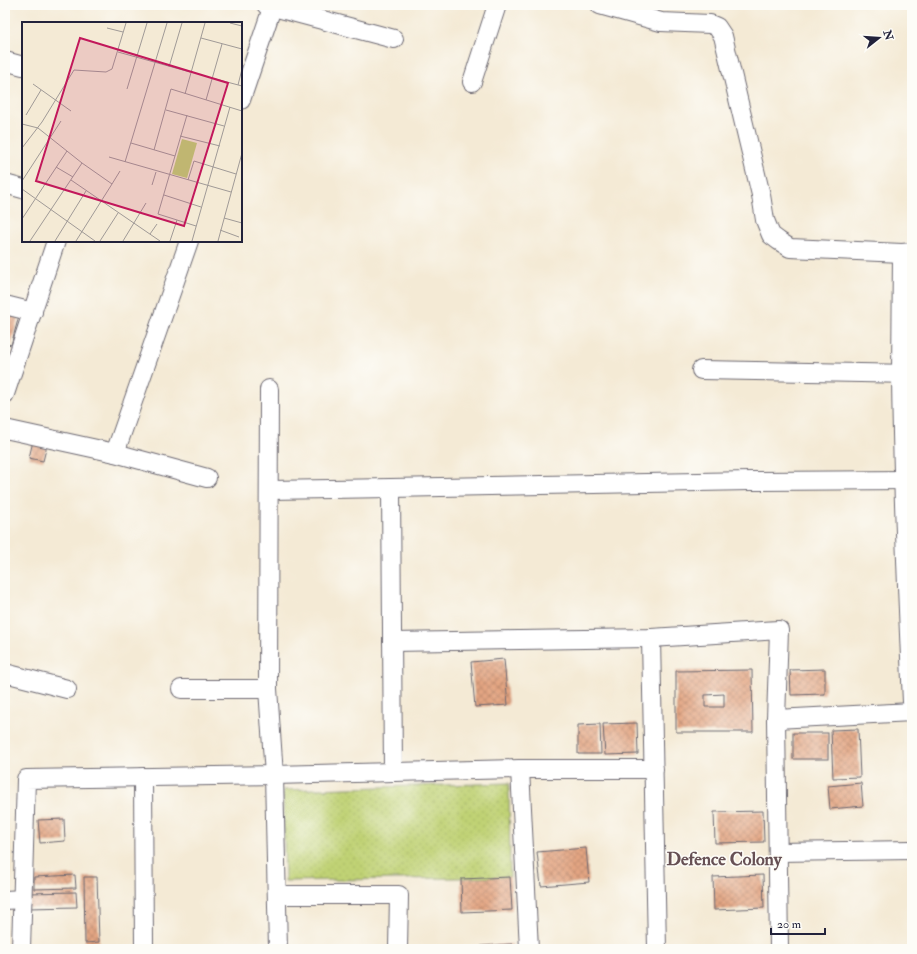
<svg xmlns="http://www.w3.org/2000/svg" width="917" height="954" font-family="'IM FELL Double Pica',serif">
<style>
.grass{fill:url(#grass-dots);stroke:#717a58}
.building{fill:url(#building-cross-hatch);fill-rule:evenodd}
.lines{fill:none;stroke-linecap:round;stroke-linejoin:round}
.minor-casing{stroke:#6c6871;stroke-width:20}
.minor{stroke:#fff;stroke-width:18}
.labels{text-anchor:middle;dominant-baseline:central;stroke-width:3;stroke-linejoin:round;paint-order:stroke}
.neighbourhood-label{font-size:18px;font-weight:bold;fill:#665054;stroke:#fdfcf7}
.inset-road{fill:none;stroke:#a09a97;stroke-width:1}
.view{fill:#c2185b;fill-opacity:0.15;stroke:#c2185b;stroke-width:2}
.inset-edge{fill:none;stroke:#22223b;stroke-width:2}
</style>
<defs>
<pattern id="grass-dots" width="8" height="8" patternUnits="userSpaceOnUse"><rect width="8" height="8" fill="#c0d275"/><path d="M2 2h.1M6 6h.1" fill="none" stroke="#a5b466" stroke-width="1.8" stroke-linecap="round"/></pattern>
<pattern id="building-cross-hatch" width="8" height="8" patternUnits="userSpaceOnUse"><rect width="8" height="8" fill="#e3a582"/><path d="M0 0l8 8M0 8l8-8" fill="none" stroke="#b8866c"/></pattern>
</defs>
<rect width="100%" height="100%" fill="#fdfcf7"/>
<filter id="ink" filterUnits="userSpaceOnUse"><feTurbulence type="fractalNoise" baseFrequency=".025" numOctaves="2"/><feDisplacementMap in="SourceGraphic" scale="8" xChannelSelector="R" yChannelSelector="G"/><feConvolveMatrix kernelMatrix="1 2 1 2 8 2 1 2 1" color-interpolation-filters="sRGB"/></filter>
<filter id="wash" filterUnits="userSpaceOnUse"><feTurbulence type="fractalNoise" baseFrequency=".012" numOctaves="4" result="noise"/><feDisplacementMap in="SourceGraphic" scale="16" xChannelSelector="R" yChannelSelector="G"/><feGaussianBlur stdDeviation="0.9" result="paint"/><feColorMatrix in="noise" values="0 0 0 0 0 0 0 0 0 0 0 0 0 0 0 0 0 1.4 0 .05"/><feComposite in="paint" operator="in"/></filter>
<g filter="url(#wash)">
<rect width="100%" height="100%" fill="#f4ead5"/>
<polygon class="grass" points="509,783 510,877 285,881 283,790"/>
<g id="blocks">
<g class="building">
<polygon points="5,308 20,312 11,345 5,343"/>
<polygon points="33,441 47,445 43,461 29,458"/>
<polygon points="504,659 508,705 475,707 471,662"/>
<polygon points="825,669 825,694 791,695 790,670"/>
<path d="M752,670L753,732H676V671ZM724,694V707H705V695Z"/>
<polygon points="637,723 638,754 605,755 603,724"/>
<polygon points="600,724 601,754 578,754 578,725"/>
<polygon points="858,729 860,777 833,778 831,730"/>
<rect x="793" y="733" width="35" height="26"/>
<polygon points="861,783 863,806 830,809 828,786"/>
<polygon points="763,811 764,842 715,843 714,812"/>
<polygon points="64,819 65,841 40,843 38,820"/>
<polygon points="586,848 589,882 541,886 537,852"/>
<polygon points="75,875 76,888 34,889 34,877"/>
<polygon points="763,875 764,908 714,910 713,877"/>
<polygon points="84,877 97,877 99,942 85,943"/>
<polygon points="510,877 512,910 462,912 461,879"/>
<polygon points="76,892 77,907 28,908 28,893"/>
<polygon points="512,944 512,949 482,949 481,946"/>
</g>
</g>
</g>
<g filter="url(#ink)">
<use href="#blocks" fill-opacity="0" stroke="#6c6871" stroke-width="1"/>
<g class="lines">
<defs>
<g id="minor">
<polyline points="266,5 394,39"/>
<polyline points="600,5 661,22 710,24 717,27 723,36 761,195 765,220 771,235 779,241 790,248 902,253 912,252"/>
<polyline points="5,61 23,66"/>
<polyline points="472,82 497,5"/>
<polyline points="241,100 273,5"/>
<polyline points="5,184 23,189"/>
<path d="M902,253C902,293 901,334 901,374C902,484 907,593 912,702"/>
<polyline points="5,305 33,312"/>
<polyline points="701,370 912,374"/>
<polyline points="269,389 268,689 274,775 278,949"/>
<polyline points="5,394 56,241"/>
<polyline points="5,429 115,453 189,241"/>
<polyline points="115,453 207,478"/>
<polyline points="391,488 393,772"/>
<polyline points="269,490 391,488 750,481 912,480"/>
<polyline points="651,638 657,949"/>
<polyline points="392,642 651,638 779,630 776,719 779,949"/>
<polyline points="5,673 67,689"/>
<polyline points="181,689 268,689"/>
<polyline points="776,719 912,712"/>
<polyline points="520,769 529,949"/>
<polyline points="143,777 144,949"/>
<polyline points="778,852 912,850"/>
<polyline points="277,895 399,895 398,949"/>
<polyline points="5,900 23,899"/>
<polyline points="21,949 26,779 274,775 520,769 654,769"/>
</g>
</defs>
<use href="#minor" class="minor-casing"/>
<use href="#minor" class="minor"/>
</g>
</g>
<g class="labels">
<g class="neighbourhood-label">
<text x="724" y="859">Defence Colony</text>
</g>
</g>
<g transform="translate(22 22)">
<rect width="220" height="220" fill="#f4ead5"/>
<path d="M160,117L175,121L165,156L150,152Z" fill="#c0d275"/>
<path class="inset-road" d="M208,1L220,4M85,6L101,10M179,16L220,27M96,30L168,50M147,45L160,1M190,56L220,64M11,62L49,89M216,63L220,47M105,67L125,1M163,72L183,1M184,78L200,22M144,88L202,104M4,93L19,68M165,93L136,192L174,204M0,102L16,106L60,141L8,219M158,114L198,124M109,121L153,134M0,126L20,100L52,48L84,50L90,47L104,1M132,128L149,67L220,89M87,135L209,170M103,140L145,1M34,145L51,155M49,158L138,219M166,158L172,139L214,152M0,159L39,99M90,162L98,149M130,163L134,150M0,167L73,219M142,173L179,185M202,196L220,201M0,197L45,129M198,208L217,215M128,212L135,202M33,219L64,169M54,219L90,162L60,141M78,219L96,191M101,219L124,181M148,219L155,198M170,219L208,85M196,219L220,131"/>
<path class="view" d="M58,16L206,61L162,204L14,159Z"/>
<rect width="220" height="220" class="inset-edge"/>
</g>
<rect width="917" height="954" fill="none" stroke="#fdfcf7" stroke-width="20"/>
<g transform="translate(879 38) rotate(73)" stroke="#fdfcf7" stroke-width="3" paint-order="stroke">
<path d="M0-3L7 15L0 10L-7 15Z" fill="#22223b"/>
<text y="-6" font-size="11" font-weight="bold" text-anchor="middle" fill="#22223b">N</text>
</g>
<path d="M771 928v6h54v-6" fill="none" stroke="#22223b" stroke-width="2"/>
<text x="777" y="928" font-size="12" fill="#22223b" stroke="#fdfcf7" stroke-width="3" paint-order="stroke">20 m</text>
</svg>
